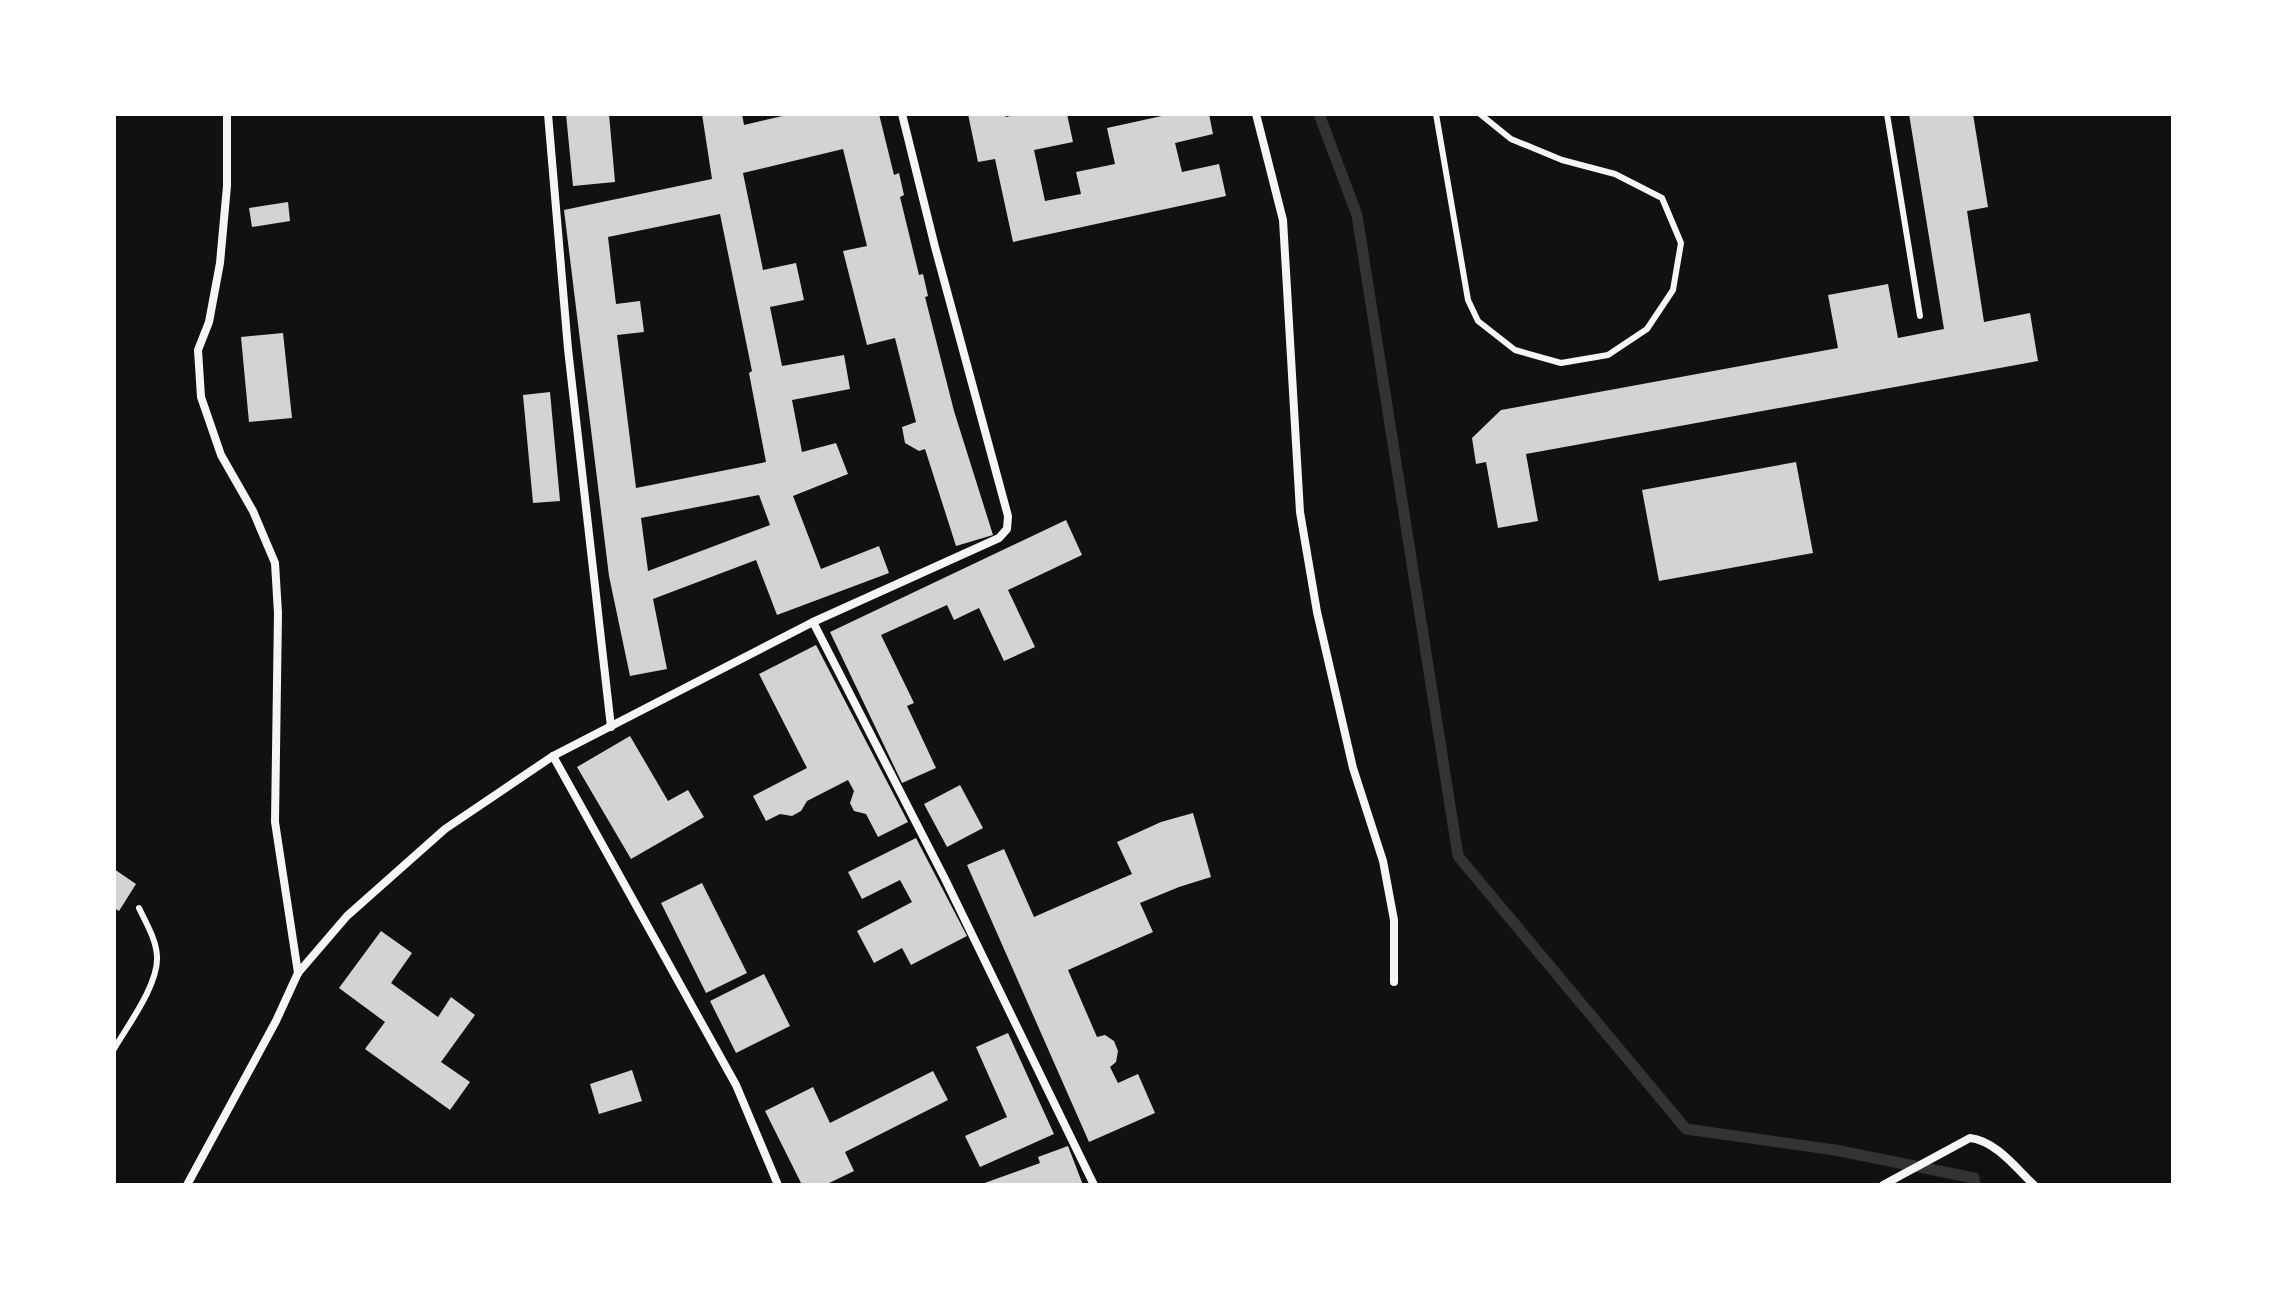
<svg xmlns="http://www.w3.org/2000/svg" width="2287" height="1299" font-family="Lora,serif">
<style>
.lines{fill:none;stroke-linecap:round;stroke-linejoin:round}
.stream{stroke:#333;stroke-width:11}
.building{fill:#d3d3d3;fill-rule:evenodd}
.service{stroke:#f5f5f5;stroke-width:6}
.minor{stroke:#f5f5f5;stroke-width:8}
</style>
<rect width="100%" height="100%" fill="#111"/>
<g class="lines">
<polyline class="stream" points="1319,114 1357,215 1458,856 1686,1129 1835,1150 1974,1178 1975,1185"/>
</g>
<g class="building">
<polygon points="566,114 609,114 615,182 573,186"/>
<path d="M702,114H742L744,125L791,114H879L894,175L899,173L904,195L900,197L919,275L923,274L928,296L925,297L954,411L993,535L956,546L925,449L919,451L905,443L902,427L916,422L895,338L867,345L843,251L867,246L843,149L743,173L763,270L796,263L804,300L770,307L782,366L844,355L850,389L792,400L802,452L836,443L848,474L793,496L821,569L879,546L889,573L777,615L756,560L653,599L667,669L630,676L609,576L564,210L712,179ZM720,214L752,371L749,373L766,462L636,488L617,335L644,332L640,301L616,304L608,237ZM759,495L770,525L648,571L641,518Z"/>
<polygon points="968,114 1005,114 1006,117 1018,114 1067,114 1073,142 1034,150 1045,201 1081,194 1076,172 1115,164 1107,128 1171,114 1209,114 1213,134 1175,143 1182,172 1219,164 1226,196 1013,242 995,159 978,162"/>
<polygon points="1909,114 1973,114 1988,207 1967,211 1984,322 2030,313 2038,361 1526,454 1538,521 1498,528 1486,462 1476,464 1472,438 1501,410 1838,348 1828,295 1888,284 1898,338 1944,329"/>
<polygon points="288,202 290,221 252,227 249,208"/>
<polygon points="283,333 292,418 249,422 241,337"/>
<polygon points="550,392 560,501 533,503 523,395"/>
<polygon points="1796,462 1813,553 1659,581 1642,490"/>
<polygon points="1066,520 1082,555 1008,590 1035,647 1004,661 979,608 954,620 947,605 881,635 914,703 907,706 936,768 902,783 830,632"/>
<polygon points="816,645 908,822 878,837 866,814 854,811 850,803 854,791 848,780 807,801 801,811 792,816 780,814 766,821 753,796 807,768 759,674"/>
<polygon points="630,736 668,801 688,790 704,817 631,859 577,767"/>
<polygon points="960,785 983,828 947,847 924,804"/>
<polygon points="1193,813 1211,877 1179,887 1140,903 1153,932 1068,970 1097,1037 1105,1035 1114,1041 1118,1051 1116,1062 1110,1067 1118,1083 1138,1074 1155,1113 1089,1142 967,865 1004,849 1034,917 1132,874 1117,842 1161,822"/>
<polygon points="916,838 967,936 911,965 902,948 874,963 857,931 912,902 900,880 862,899 848,872"/>
<polygon points="114,869 136,884 119,911 114,908"/>
<polygon points="702,883 747,973 706,993 661,903"/>
<polygon points="381,931 412,953 391,983 438,1017 451,997 475,1015 441,1062 470,1082 450,1110 365,1049 385,1022 339,988"/>
<polygon points="764,974 790,1026 736,1053 710,1001"/>
<polygon points="1008,1033 1054,1134 980,1167 965,1136 1007,1117 976,1047"/>
<polygon points="632,1070 642,1101 599,1114 590,1084"/>
<polygon points="933,1071 948,1100 845,1152 854,1171 825,1185 802,1185 765,1111 813,1087 830,1123"/>
<polygon points="1068,1146 1083,1185 979,1185 1040,1163 1038,1157"/>
</g>
<g class="lines">
<g class="service">
<polyline points="1436,114 1468,300 1478,321 1515,350 1561,363 1608,355 1647,329 1673,290 1681,243 1662,198 1615,174 1562,160 1511,139 1480,114"/>
<polyline points="1887,114 1920,316"/>
<path d="M114,1049C128,1025 159,984 157,956C156,939 146,923 139,908"/>
</g>
<g class="minor">
<polyline points="227,114 227,186 220,263 209,322 198,350 201,397 221,455 253,511 275,563 278,613 275,822 298,973"/>
<polyline points="548,114 568,349 611,727"/>
<polyline points="1256,114 1283,220 1300,512 1317,612 1353,768 1383,861 1394,920 1394,982"/>
<polyline points="813,622 945,879 1094,1185"/>
<polyline points="553,756 736,1085 778,1185"/>
<polyline points="187,1185 276,1021 298,973 347,916 445,829 553,756 813,622 999,538 1007,529 1008,516 935,247 902,114"/>
<path d="M1883,1185L1970,1138C1996,1141 2016,1168 2034,1185"/>
</g>
</g>
<rect width="2287" height="1299" fill="none" stroke="#ffffff" stroke-width="232"/>
</svg>
